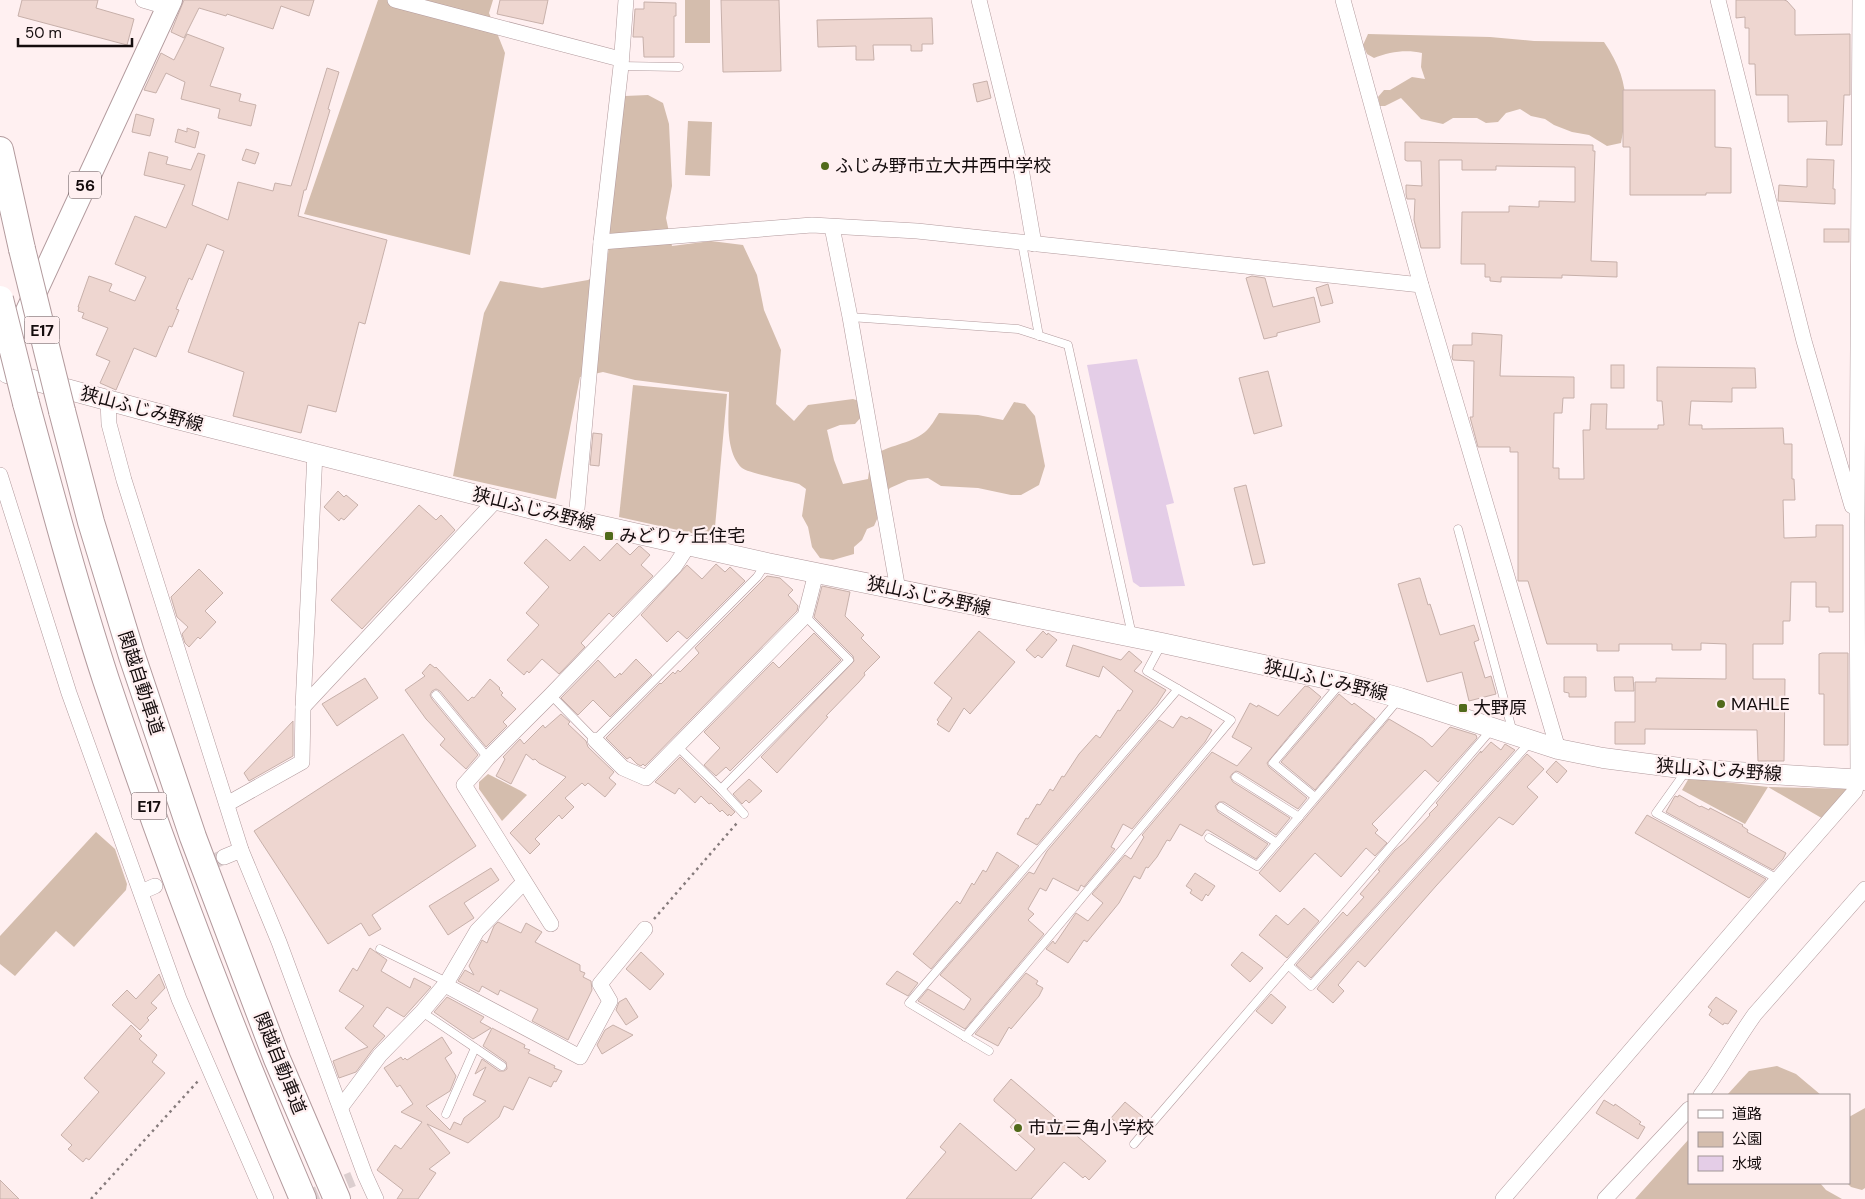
<svg xmlns="http://www.w3.org/2000/svg" width="1865" height="1199" font-family="'DM Sans','Noto Sans JP',sans-serif">
<style>
.green{fill:#d4bdad}
.water{fill:#e4cde7}
.building{fill:#eed6d0;stroke:#c7b0aa}
.lines{fill:none;stroke-linecap:round;stroke-linejoin:round}
.street-tunnel{stroke:#dccecf;stroke-width:15;stroke-dasharray:15 8;stroke-linecap:butt}
.lane-casing{stroke:#b29a9d;stroke-width:9}
.street-casing{stroke:#b29a9d;stroke-width:16}
.secondary-casing{stroke:#b29a9d;stroke-width:21}
.primary-casing{stroke:#b29a9d;stroke-width:24}
.highway-casing{stroke:#b29a9d;stroke-width:28}
.path{stroke:#867b7c;stroke-width:2.5;stroke-dasharray:2.5 4;stroke-linecap:butt}
.lane{stroke:#fff;stroke-width:8}
.street{stroke:#fff;stroke-width:15}
.secondary{stroke:#fff;stroke-width:20}
.primary{stroke:#fff;stroke-width:22}
.highway{stroke:#fff;stroke-width:26}
.highway-bridge-casing{stroke:#b29a9d;stroke-width:28;stroke-linecap:butt}
.highway-bridge{stroke:#fff;stroke-width:26}
.poi-dot{fill:#516a1b;stroke:#fff0f1;stroke-width:2}
.labels{text-anchor:middle;dominant-baseline:central;stroke-width:4.5;stroke-linejoin:round;paint-order:stroke}
.shield{fill:#fff0f1;stroke:#5b5152;stroke-width:1}
.shield-label{font-size:16px;font-weight:bold;fill:#150d0e}
.poi-label{font-size:18px;fill:#150d0e;stroke:#fff0f1;text-anchor:start}
.street-label{font-size:18px;fill:#150d0e;stroke:#fff0f1}
</style>
<rect width="100%" height="100%" fill="#fff0f1"/>
<g class="green">
<polygon points="378,0 493,0 489,13 505,53 470,255 304,214"/>
<rect x="685" y="0" width="25" height="43"/>
<path d="M1368,34L1490,37L1534,41L1604,42C1628,77 1629,102 1621,143L1607,146L1589,135L1572,132L1554,125L1545,119L1531,116L1520,109L1506,113L1498,122L1486,123L1477,118H1453L1443,124L1421,119L1401,98L1385,106H1380L1378,97L1384,90H1390L1412,77L1425,79L1421,67L1422,53C1406,49 1389,52 1374,58L1367,54L1363,45Z"/>
<path d="M648,95L663,103L669,124L672,186L666,218L672,246L711,241L743,245L757,275L764,310L781,350L776,404L794,421L808,405L853,399L859,401L863,415L855,424L840,425L827,430L834,460L843,484L868,479L871,457C889,444 909,445 925,432C931,427 935,419 939,413L978,415L1003,420L1014,402L1025,404L1035,416L1045,466L1039,485L1021,495H1011L978,488L941,486L928,478L908,480L890,488L879,500L878,517L874,526L867,529L862,540L854,547V554L833,560L820,558L812,547L808,527L802,516L806,489L799,484C789,481 748,473 742,468C724,451 729,414 729,392L635,380L603,372L580,377L556,499L453,476L484,313L500,281L542,288L588,280L606,270L609,246L613,179L625,96Z"/>
<polygon points="688,121 712,122 710,176 685,175"/>
<polygon points="633,385 727,394 714,538 619,517"/>
<polygon points="488,774 521,791 527,795 502,821 479,789 479,782"/>
<polygon points="1689,778 1768,787 1849,789 1825,820 1768,787 1745,824 1682,790"/>
<polygon points="96,832 115,849 127,884 126,890 74,947 56,931 15,976 0,964 0,936"/>
<polygon points="1777,1066 1796,1074 1821,1095 1727,1095 1749,1071"/>
<polygon points="1865,1108 1865,1188 1862,1190 1851,1187 1847,1183 1849,1183 1849,1117"/>
<polygon points="1689,1139 1689,1183 1820,1183 1826,1190 1842,1199 1635,1199"/>
</g>
<polygon class="water" points="1137,359 1174,503 1166,505 1185,586 1140,587 1133,582 1087,365"/>
<g class="building">
<polygon points="22,0 98,0 96,8 134,19 127,45 18,16"/>
<polygon points="184,0 314,0 309,16 281,6 273,29 227,14 226,16 199,8 184,38 171,32"/>
<polygon points="500,0 548,0 543,24 497,14"/>
<polygon points="721,0 779,0 781,71 723,72"/>
<polygon points="1736,0 1784,0 1787,1 1795,10 1795,35 1850,34 1850,95 1844,95 1842,145 1826,145 1827,121 1788,122 1788,95 1756,95 1755,64 1749,64 1749,28 1745,28 1745,17 1736,18"/>
<polygon points="644,2 676,3 676,16 674,16 674,57 644,57 643,37 633,37 635,9 644,9"/>
<polygon points="932,18 933,44 922,44 922,51 911,51 911,45 873,45 874,60 856,60 856,46 818,47 817,20"/>
<polygon points="187,34 224,48 210,86 241,94 239,101 256,105 251,126 218,118 220,109 181,99 185,82 166,73 156,93 144,90 161,53 174,60"/>
<polygon points="327,68 339,72 328,109 330,110 306,190 304,190 298,216 387,240 365,324 359,322 336,412 308,405 301,433 233,416 244,372 188,352 224,251 207,244 192,280 189,278 176,309 179,310 172,327 169,326 156,357 134,348 116,390 100,383 110,361 96,355 108,328 82,318 84,313 78,311 79,307 78,307 89,276 112,284 109,291 135,301 146,277 115,264 135,216 166,228 185,185 144,175 149,152 168,157 166,164 191,170 198,153 205,155 192,205 228,220 238,182 273,191 275,183 291,186"/>
<polygon points="987,81 991,98 977,102 973,84"/>
<polygon points="1623,90 1715,90 1715,147 1731,148 1731,193 1706,193 1706,195 1630,195 1630,147 1623,147"/>
<polygon points="136,114 154,119 150,136 132,132"/>
<polygon points="187,128 199,132 195,148 175,142 178,129 187,132"/>
<polygon points="1405,142 1593,145 1593,151 1595,151 1591,261 1617,262 1617,277 1562,275 1562,278 1501,277 1501,282 1490,281 1490,277 1485,277 1485,264 1461,264 1462,212 1509,212 1509,206 1539,207 1539,201 1575,202 1575,167 1496,166 1496,170 1462,170 1462,160 1439,160 1440,248 1421,248 1414,220 1415,199 1407,199 1406,194 1406,185 1422,186 1421,161 1407,161 1405,160"/>
<polygon points="246,149 259,153 255,164 242,160"/>
<polygon points="1807,159 1834,160 1833,189 1835,189 1835,204 1778,201 1779,185 1807,187"/>
<rect x="1824" y="229" width="25" height="13"/>
<polygon points="1252,276 1265,278 1273,307 1314,297 1320,322 1277,333 1277,336 1264,339 1246,278"/>
<polygon points="1328,284 1333,303 1321,306 1316,288"/>
<polygon points="1472,333 1502,335 1500,376 1574,377 1574,398 1563,398 1562,413 1554,413 1553,468 1559,468 1559,479 1584,479 1583,430 1590,430 1591,404 1607,404 1606,429 1658,429 1658,425 1664,425 1662,401 1657,401 1657,367 1755,368 1756,388 1732,388 1732,402 1691,401 1689,425 1702,425 1702,429 1783,428 1784,444 1792,444 1792,479 1794,479 1795,500 1783,500 1784,538 1816,537 1816,525 1843,525 1843,612 1829,612 1829,607 1816,607 1816,582 1791,582 1790,621 1783,621 1783,644 1753,644 1753,679 1785,679 1784,761 1758,761 1757,730 1645,729 1645,744 1615,744 1615,722 1635,722 1635,682 1656,682 1656,678 1726,679 1726,644 1701,643 1701,650 1672,650 1672,644 1619,644 1619,651 1597,651 1597,644 1547,644 1528,581 1518,581 1518,452 1510,452 1510,447 1478,447 1470,417 1473,417 1474,361 1453,360 1452,357 1453,345 1472,345"/>
<rect x="1611" y="365" width="13" height="23"/>
<polygon points="1268,371 1282,426 1254,434 1239,378"/>
<polygon points="593,433 602,434 599,466 590,465"/>
<polygon points="1246,485 1265,563 1253,565 1234,488"/>
<polygon points="338,491 344,497 346,495 358,505 344,520 341,518 339,521 324,507"/>
<polygon points="419,505 436,520 441,515 455,530 362,629 331,600"/>
<polygon points="546,539 570,561 584,546 600,561 617,543 630,555 639,546 641,547 650,555 641,565 653,576 613,617 609,613 581,643 585,647 559,674 542,659 529,673 527,671 524,675 507,660 539,625 526,613 549,587 524,563"/>
<polygon points="716,564 725,572 730,567 745,581 687,639 678,631 667,642 641,615 687,565 702,579"/>
<polygon points="199,569 223,593 205,611 216,622 200,639 198,637 189,647 185,643 182,634 188,627 177,617 171,597"/>
<polygon points="767,576 780,578 793,590 788,595 798,606 797,611 645,766 643,764 641,766 637,764 630,757 627,759 606,738 660,683 661,684 673,672 675,674 678,670 680,672 699,653 695,648"/>
<polygon points="1419,578 1420,578 1428,605 1430,604 1440,635 1474,625 1479,640 1474,642 1485,678 1491,676 1496,694 1469,701 1462,672 1427,682 1398,584"/>
<polygon points="822,586 850,592 845,616 864,635 861,638 880,657 864,673 865,675 859,682 826,716 828,717 777,773 761,757 854,661 853,656 814,617"/>
<polygon points="979,631 1015,662 970,714 964,708 949,732 937,724 939,722 937,720 952,698 934,683"/>
<polygon points="1043,631 1047,635 1048,633 1057,640 1042,658 1038,655 1035,658 1026,650"/>
<polygon points="814,633 841,660 730,771 726,767 716,776 704,765 720,748 704,732 773,662 779,668"/>
<polygon points="1073,645 1121,660 1129,651 1142,662 1134,671 1166,690 1157,704 1037,845 1017,834 1026,818 1028,819 1037,804 1040,805 1050,789 1053,791 1062,776 1064,777 1079,754 1096,735 1100,738 1118,710 1120,711 1133,691 1103,666 1099,677 1066,666"/>
<polygon points="1822,653 1848,653 1848,745 1824,745 1824,694 1819,694 1819,654"/>
<polygon points="636,659 652,675 610,717 593,700 578,715 561,698 598,660 615,678 620,673 621,675"/>
<polygon points="430,664 435,668 436,667 468,701 472,697 474,698 490,679 500,688 499,689 503,693 501,695 516,709 503,722 507,726 486,747 440,691 436,689 432,691 430,695 432,699 478,755 466,769 440,745 445,739 426,719 405,690 425,676 422,673"/>
<polygon points="1564,677 1586,677 1586,697 1569,697 1569,693 1564,692"/>
<polygon points="1614,677 1633,677 1634,691 1615,691"/>
<polygon points="365,678 378,698 337,726 322,704"/>
<polygon points="1305,686 1309,687 1321,697 1267,763 1269,767 1307,798 1298,809 1239,772 1236,771 1232,774 1230,777 1233,782 1290,818 1276,835 1224,802 1219,802 1215,806 1218,812 1268,844 1256,859 1208,830 1206,830 1202,836 1180,824 1170,841 1167,840 1157,857 1148,868 1146,867 1140,879 1134,876 1119,903 1087,942 1084,940 1068,963 1046,949 1053,941 1055,944 1076,913 1088,921 1103,903 1092,894 1125,855 1131,859 1144,837 1142,835 1212,752 1237,766 1252,748 1232,737 1250,703 1257,707 1258,705 1278,716"/>
<polygon points="1339,694 1352,705 1354,703 1375,719 1315,790 1281,762"/>
<polygon points="561,714 570,722 568,724 586,741 588,747 614,772 609,778 616,784 605,797 588,783 585,786 582,783 565,798 574,807 562,819 559,815 535,839 540,844 530,854 510,833 566,777 539,763 535,759 533,760 526,754 511,784 496,776 505,759 503,757 520,739 524,744 543,725 545,728"/>
<polygon points="1181,716 1187,719 1189,717 1212,730 1205,742 1132,829 1123,824 1111,847 1115,849 1084,887 1081,885 1078,891 1053,878 1046,891 1040,888 1028,909 1034,914 1028,920 1044,934 965,1029 918,1001 928,989 964,1010 971,999 940,975 1029,872 1034,874 1047,851 1159,720 1173,728"/>
<polygon points="1389,719 1423,739 1432,747 1450,727 1476,735 1477,738 1438,782 1425,770 1372,824 1378,830 1375,833 1387,843 1375,856 1366,848 1341,877 1315,853 1280,892 1259,873"/>
<polygon points="293,721 293,756 249,781 244,773"/>
<polygon points="403,734 476,846 372,915 381,929 369,936 361,923 328,944 254,831"/>
<polygon points="1491,742 1501,750 1505,744 1515,750 1311,978 1296,965 1343,912 1347,916 1364,897 1360,894 1380,871 1378,870 1395,850 1405,842 1430,815 1429,814 1438,805 1436,803 1481,751 1481,753"/>
<polygon points="1527,754 1544,769 1527,787 1538,797 1513,825 1499,817 1436,886 1365,967 1358,961 1338,985 1344,991 1333,1003 1317,989 1319,986"/>
<polygon points="680,757 735,812 731,816 729,814 728,816 722,810 720,812 711,803 709,804 701,796 695,803 679,788 675,794 655,782"/>
<polygon points="1556,761 1567,771 1557,783 1546,772"/>
<polygon points="749,779 762,791 749,803 746,800 742,804 733,794"/>
<polygon points="1679,795 1700,807 1701,806 1709,810 1710,808 1743,825 1742,826 1748,830 1747,832 1786,853 1783,859 1773,870 1666,812 1675,796 1678,797"/>
<polygon points="1647,815 1660,822 1766,879 1749,898 1635,833"/>
<polygon points="997,852 1019,866 931,969 913,954 957,901 960,904 972,883 974,885 983,870 986,872"/>
<polygon points="491,868 499,880 464,903 474,918 448,935 429,906"/>
<polygon points="1195,873 1215,886 1208,896 1206,894 1202,901 1190,893 1192,890 1186,886"/>
<polygon points="1304,908 1319,921 1287,958 1259,935 1276,915 1288,925"/>
<polygon points="498,922 521,933 526,923 542,932 535,942 580,965 580,971 585,973 583,977 591,981 592,990 568,1040 532,1021 538,1009 500,990 498,995 482,986 479,992 458,981 465,970 474,975 469,966 482,940 487,943 494,926"/>
<polygon points="370,948 387,960 381,971 410,988 414,978 431,987 404,1017 387,1007 373,1026 385,1036 373,1049 356,1072 339,1078 333,1061 368,1047 345,1028 364,1006 339,991 353,968 357,971"/>
<polygon points="641,952 664,974 650,990 626,969"/>
<polygon points="1242,952 1263,968 1250,982 1231,965"/>
<polygon points="897,971 918,983 908,996 886,984"/>
<polygon points="1026,973 1038,981 1036,984 1043,988 1039,996 1011,1029 1009,1027 998,1046 975,1034"/>
<polygon points="159,974 165,988 151,1003 157,1008 147,1018 149,1020 140,1030 112,1005 127,990 136,999"/>
<polygon points="1271,994 1286,1007 1272,1024 1256,1011"/>
<polygon points="447,997 484,1017 480,1022 491,1028 473,1039 434,1012"/>
<polygon points="1716,997 1737,1011 1728,1024 1724,1023 1723,1025 1709,1015 1712,1010 1708,1007"/>
<polygon points="626,998 638,1017 626,1025 616,1010 619,1002"/>
<polygon points="131,1025 142,1036 139,1039 157,1055 152,1062 165,1073 89,1160 86,1158 83,1162 68,1149 72,1145 61,1135 99,1092 84,1078"/>
<polygon points="613,1025 633,1035 602,1054 597,1045 605,1030"/>
<polygon points="492,1028 525,1045 524,1048 530,1050 528,1053 530,1054 555,1066 554,1068 562,1071 556,1082 554,1081 551,1087 529,1077 513,1110 504,1106 499,1117 468,1143 427,1124 450,1153 429,1169 436,1173 418,1199 397,1199 403,1190 377,1170 395,1145 401,1149 422,1122 401,1112 413,1104 400,1085 397,1087 384,1068 401,1057 403,1060 405,1058 407,1060 442,1037 452,1053 445,1058 456,1076 450,1091 426,1106 450,1130 454,1122 461,1125 464,1118 486,1101 473,1095 486,1067 475,1074 482,1059 499,1071 504,1071 507,1069 506,1062 483,1046"/>
<polygon points="1011,1079 1106,1161 1089,1180 1085,1176 1083,1178 1064,1162 1031,1199 906,1199 946,1152 940,1147 960,1123 1016,1171 1035,1149 1010,1127 1016,1120 994,1101 994,1099"/>
<polygon points="1604,1100 1614,1106 1615,1104 1641,1122 1639,1124 1645,1127 1638,1139 1596,1113"/>
<polygon points="1125,1102 1143,1117 1133,1129 1131,1127 1127,1132 1111,1118"/>
<polygon points="0,1180 19,1199 0,1199"/>
</g>
<g class="lines">
<g class="street-tunnel">
<polyline points="170,880 224,857"/>
<polyline points="304,1199 353,1179"/>
</g>
<defs>
<g id="lane">
<polyline points="621,66 679,67"/>
<polyline points="1022,243 1039,336"/>
<polyline points="850,317 1018,329 1068,345 1132,635"/>
<polyline points="1458,529 1513,733"/>
<polyline points="436,695 488,758"/>
<polyline points="551,695 595,740 757,577 765,565"/>
<polyline points="677,746 721,789 744,814"/>
<polyline points="1686,771 1656,813 1778,879"/>
<polyline points="1236,777 1299,817"/>
<polyline points="721,789 849,660 805,616"/>
<polyline points="1315,797 1273,763 1340,684"/>
<polyline points="1221,807 1277,843"/>
<polyline points="1209,838 1257,866 1399,699"/>
<polyline points="380,949 447,982"/>
<polyline points="1288,965 1311,986 1531,741"/>
<polyline points="422,1012 502,1066"/>
<polyline points="965,1037 1231,720 1147,671 1161,645"/>
<polyline points="989,1051 909,1003 1178,689"/>
<polyline points="446,1114 475,1048"/>
<polyline points="1134,1144 1491,730"/>
</g>
<g id="street">
<polyline points="143,0 167,7"/>
<polyline points="395,0 620,59"/>
<polyline points="979,0 1022,174 1034,244"/>
<polyline points="1343,0 1421,285 1558,749"/>
<polyline points="1718,0 1804,341 1852,506"/>
<polyline points="832,227 850,317 898,590"/>
<polyline points="601,242 812,225 917,231 1421,285"/>
<polyline points="108,400 109,424 124,480 241,850 279,942 365,1175 376,1199"/>
<polyline points="0,475 69,693 179,999 266,1199"/>
<polyline points="576,520 601,242 621,66 626,0"/>
<polyline points="303,707 496,500"/>
<polyline points="595,740 623,768 646,778 805,616 816,573"/>
<polyline points="227,804 302,762 303,707 315,453"/>
<polyline points="224,857 241,850"/>
<polyline points="141,892 155,886"/>
<polyline points="551,924 464,785 488,758 551,695 675,566 688,546"/>
<polyline points="445,985 580,1057 610,1001 600,984 645,929"/>
<path d="M1701,1095C1721,1069 1736,1040 1755,1014L1865,889"/>
<polyline points="341,1107 380,1055 422,1012 447,982 477,931 524,882"/>
<polyline points="1503,1199 1778,879 1855,791 1858,780 1857,523 1860,0"/>
<polyline points="1605,1199 1689,1109"/>
</g>
<polyline id="secondary" points="7,373 177,419 576,520 767,563 1162,643 1342,682 1400,698 1558,749 1603,758 1688,769 1865,780"/>
<polyline id="primary" points="0,369 171,0"/>
<g id="highway">
<polyline points="0,150 22,249"/>
<path d="M26,403C51,495 76,588 106,680C165,856 230,1029 303,1199"/>
<polyline points="62,411 91,522 132,656 193,837 277,1059 337,1199"/>
</g>
</defs>
<use href="#lane" class="lane-casing"/>
<use href="#street" class="street-casing"/>
<use href="#secondary" class="secondary-casing"/>
<use href="#primary" class="primary-casing"/>
<use href="#highway" class="highway-casing"/>
<g class="path">
<polyline points="654,919 737,823"/>
<polyline points="91,1199 199,1080"/>
</g>
<use href="#lane" class="lane"/>
<use href="#street" class="street"/>
<use href="#secondary" class="secondary"/>
<use href="#primary" class="primary"/>
<use href="#highway" class="highway"/>
<defs>
<g id="highway-bridge">
<polyline points="22,249 62,411"/>
<polyline points="0,299 26,403"/>
</g>
</defs>
<use href="#highway-bridge" class="highway-bridge-casing"/>
<use href="#highway-bridge" class="highway-bridge"/>
</g>
<g class="poi-dot">
<circle cx="825" cy="166" r="5"/>
<rect x="604" y="531" width="10" height="10" rx="2.5"/>
<circle cx="1721" cy="704" r="5"/>
<rect x="1458" y="703" width="10" height="10" rx="2.5"/>
<circle cx="1018" cy="1128" r="5"/>
</g>
<g class="labels">
<g class="shield">
<rect x="69" y="171.5" width="32" height="27" rx="4"/>
<rect x="24.5" y="316.5" width="35" height="27" rx="4"/>
<rect x="131.5" y="792.5" width="35" height="27" rx="4"/>
</g>
<g class="shield-label">
<text x="85" y="185">56</text>
<text x="42" y="330">E17</text>
<text x="149" y="806">E17</text>
</g>
<g class="poi-label">
<text x="835" y="166">ふじみ野市立大井西中学校</text>
<text x="619" y="536">みどりヶ丘住宅</text>
<text x="1731" y="704">MAHLE</text>
<text x="1473" y="708">大野原</text>
<text x="1028" y="1128">市立三角小学校</text>
</g>
<g class="street-label">
<text transform="translate(142 409) rotate(15)">狭山ふじみ野線</text>
<text transform="translate(534 509) rotate(14)">狭山ふじみ野線</text>
<text transform="translate(929 596) rotate(12)">狭山ふじみ野線</text>
<text transform="translate(1326 680) rotate(13)">狭山ふじみ野線</text>
<text transform="translate(141 683) rotate(72)">関越自動車道</text>
<text transform="translate(1719 770) rotate(4)">狭山ふじみ野線</text>
<text transform="translate(280 1063) rotate(68)">関越自動車道</text>
</g>
</g>
<rect x="1688" y="1094" width="162" height="90" fill="#fff0f1" stroke="#a19596"/>
<rect x="1698" y="1110" width="25" height="8" fill="#ffffff" stroke="#a19596"/>
<text x="1732" y="1119" font-size="15" fill="#150d0e">道路</text>
<rect x="1698" y="1132" width="25" height="15" fill="#d4bdad" stroke="#a19596"/>
<text x="1732" y="1144" font-size="15" fill="#150d0e">公園</text>
<rect x="1698" y="1156" width="25" height="15" fill="#e4cde7" stroke="#a19596"/>
<text x="1732" y="1169" font-size="15" fill="#150d0e">水域</text>
<path d="M18 38v8h114v-8" fill="none" stroke="#150d0e" stroke-width="2.5"/>
<text x="25" y="38" font-size="15" fill="#150d0e" stroke="#fff0f1" stroke-width="4" paint-order="stroke">50 m</text>
</svg>
